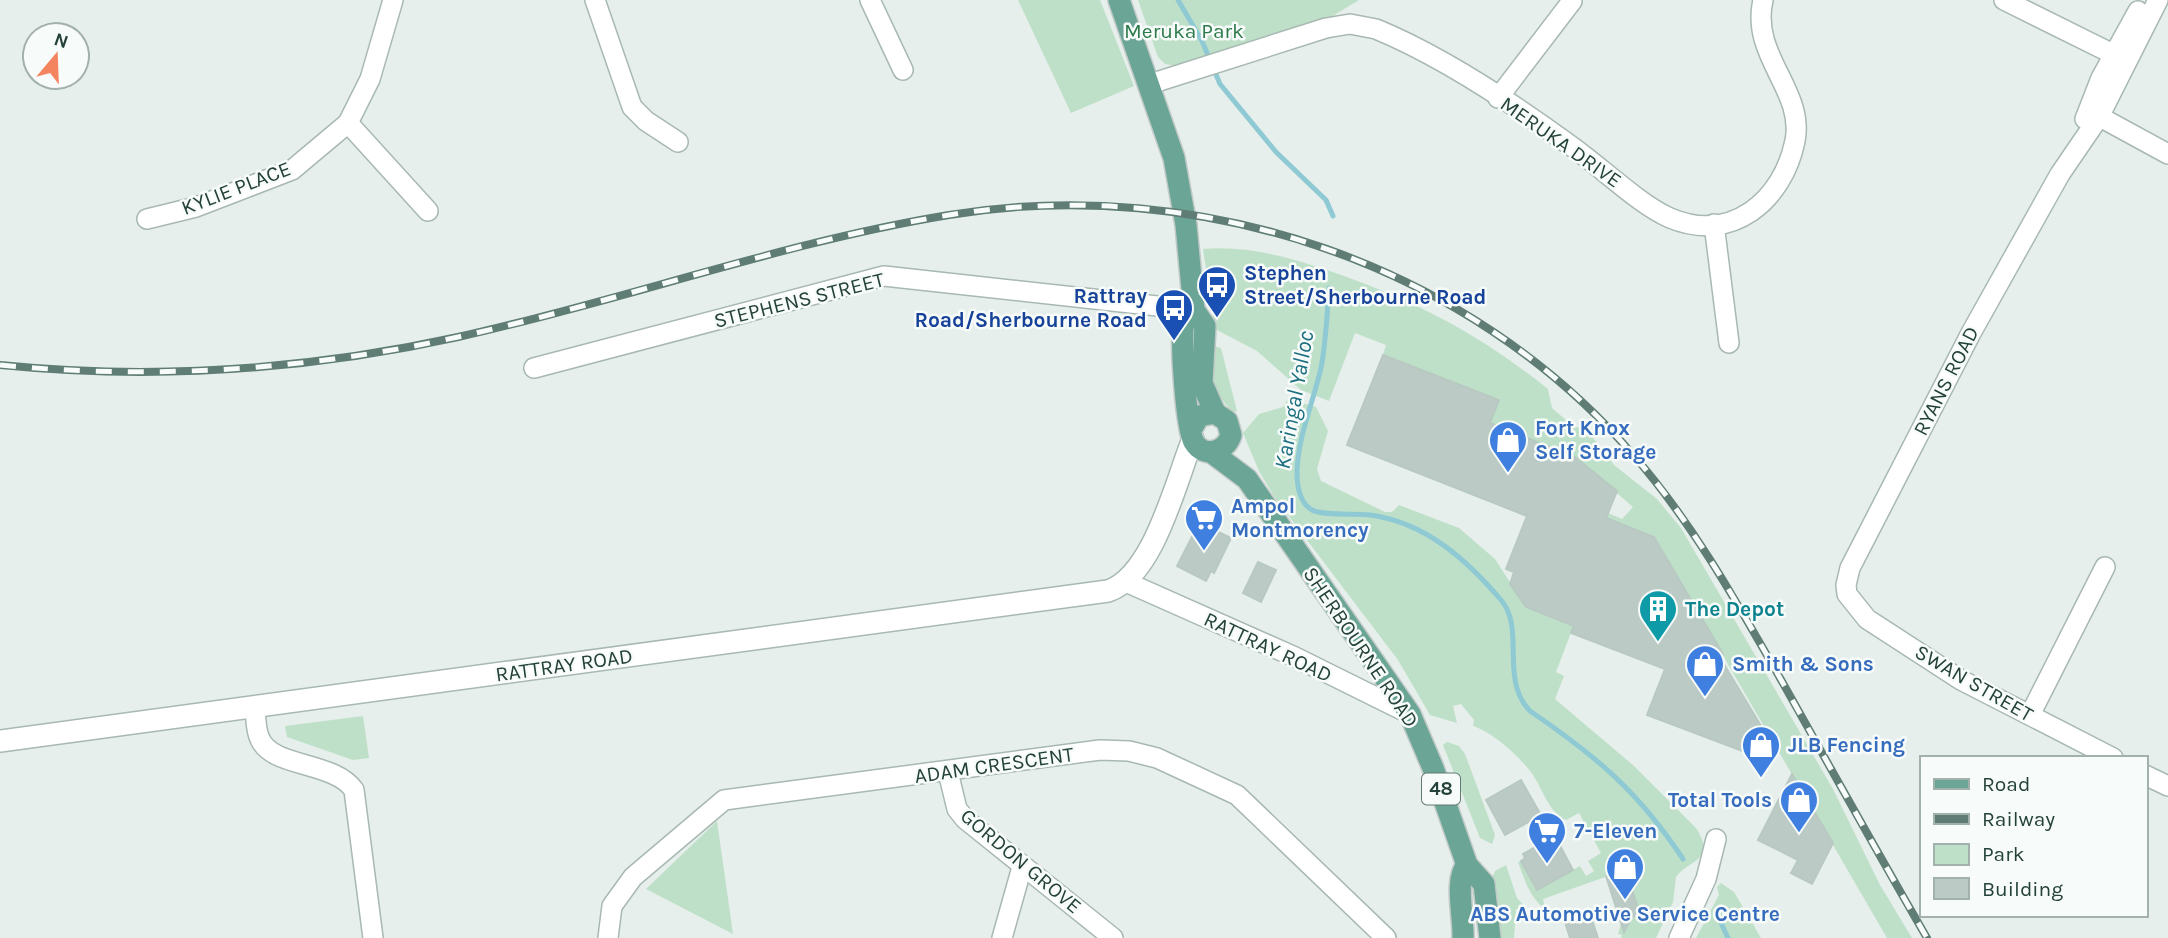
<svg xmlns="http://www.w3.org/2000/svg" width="2168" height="938" font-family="Karla,sans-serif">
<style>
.green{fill:#bfe0c8}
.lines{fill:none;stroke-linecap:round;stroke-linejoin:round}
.stream{stroke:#8ec9d4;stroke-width:5}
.building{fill:#bbcac4;stroke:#b8c9c2;stroke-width:2}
.minor-casing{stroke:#a8b8b2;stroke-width:22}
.tertiary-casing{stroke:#a8b8b2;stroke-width:24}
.primary-casing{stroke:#c2cac8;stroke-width:24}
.minor{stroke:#fff;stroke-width:19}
.tertiary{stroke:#fff;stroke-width:21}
.primary{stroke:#6aa596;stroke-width:21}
.rail-casing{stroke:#5f7d75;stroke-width:8}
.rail{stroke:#f7fbf9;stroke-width:5;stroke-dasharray:16;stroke-linecap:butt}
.labels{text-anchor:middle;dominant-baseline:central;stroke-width:5;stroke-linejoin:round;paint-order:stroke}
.shield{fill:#f7fbf9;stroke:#637a73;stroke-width:2}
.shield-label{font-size:19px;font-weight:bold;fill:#24423a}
.park-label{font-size:21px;fill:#2d7a4b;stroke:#f7fbf9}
.street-label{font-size:21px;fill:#24423a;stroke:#f7fbf9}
.transit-label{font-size:21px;font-weight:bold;fill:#164399;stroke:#f7fbf9;text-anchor:start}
.shop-label{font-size:21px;font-weight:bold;fill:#366cbe;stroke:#f7fbf9;text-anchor:start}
.culture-label{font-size:21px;font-weight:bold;fill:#0d838f;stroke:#f7fbf9;text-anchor:start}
.water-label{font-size:23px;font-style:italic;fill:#1c6f80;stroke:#f7fbf9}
</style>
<rect width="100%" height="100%" fill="#e6efeb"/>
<g class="green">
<polygon points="1018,0 1100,0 1134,86 1071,113"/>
<polygon points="1138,0 1359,0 1326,20 1176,66 1165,64 1158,57"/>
<path d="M1203,249C1252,245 1299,260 1344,276C1422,304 1483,337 1548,389L1552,408L1573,426L1587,430L1614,465L1657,499L1681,528L1833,789L1880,885L1912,938H1887L1654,537L1613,522L1556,672L1564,676L1555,699L1634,766L1696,828C1717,861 1689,859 1676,877L1673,902L1656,938H1621L1622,935L1618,934L1621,924L1629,921L1625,870L1543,899L1545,909C1529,897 1525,880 1518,862L1521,861L1538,889L1580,866L1586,876L1594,871L1588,861L1601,853L1579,813L1566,820C1546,810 1543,787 1530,771C1518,755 1492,732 1473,726L1474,720L1461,704L1453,706L1457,723L1430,715L1398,660L1275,498L1259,471L1243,433L1259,414L1283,407L1288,399L1316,407L1328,431L1317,469L1321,481L1385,512H1392L1399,505L1459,528L1495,559L1526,607L1566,623L1608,513L1622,519L1633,507L1575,457L1490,423L1498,400L1383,355L1386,345L1355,333L1329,401L1301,390L1257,351L1215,329Z"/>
<path d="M1214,346L1221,348L1237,411L1233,412C1209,387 1212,380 1214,346Z"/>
<polygon points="363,716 369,758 353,760 287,737 285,726"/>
<polygon points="1447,742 1459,746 1465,754 1495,835 1492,844 1480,838 1443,745"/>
<polygon points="717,821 733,934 646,889"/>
<polygon points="1506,865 1517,898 1527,909 1516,909 1514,938 1500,938 1492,878 1495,871"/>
<polygon points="1721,883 1734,892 1761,938 1696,938 1719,895 1717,887"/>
</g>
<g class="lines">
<g class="stream">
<polyline points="1178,0 1202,41 1220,84 1276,152 1326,200 1333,216"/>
<path d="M1329,288C1327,315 1326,342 1321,368C1313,403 1298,436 1297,472C1297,486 1300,503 1312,510C1323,516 1356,513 1370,515C1425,522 1467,560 1501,600C1526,629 1499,679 1530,711C1596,756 1638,791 1683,859"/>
<polyline points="1716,912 1728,938"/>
</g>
</g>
<g class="building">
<polygon points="1383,355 1499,400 1490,423 1575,457 1617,491 1606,518 1654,537 1723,654 1719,656 1767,736 1753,755 1647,715 1665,669 1571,633 1574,626 1526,607 1510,584 1514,572 1506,569 1527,516 1347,445"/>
<polygon points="1199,523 1231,538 1214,573 1211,571 1206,581 1177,566"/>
<polygon points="1258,562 1276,570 1261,602 1243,593"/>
<polygon points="1792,774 1833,843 1812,884 1791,873 1798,860 1758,840"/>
<polygon points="1521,780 1541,815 1505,835 1486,800"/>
<polygon points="1550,839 1552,843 1557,840 1573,870 1537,890 1521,861 1525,858 1523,854"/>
<polygon points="1625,869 1640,914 1632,917 1624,932 1606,876"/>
<polygon points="1590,914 1598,938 1570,938 1565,922"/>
</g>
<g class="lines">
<defs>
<g id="minor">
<polyline points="595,0 632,107 646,121 678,142"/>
<polyline points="870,0 903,70"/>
<polyline points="2004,0 2125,60"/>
<path d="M1150,84L1326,28L1350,24L1376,29C1439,55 1512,103 1567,143C1598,164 1638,204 1670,218C1732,244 1783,200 1795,141C1805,90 1750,56 1763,0"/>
<polyline points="1498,98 1572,1"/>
<polyline points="2089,111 2168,154"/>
<polyline points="2085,119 2101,78 2138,11"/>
<polyline points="348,123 428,211"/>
<polyline points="147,219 196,207 292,170 348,123 370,79 393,0"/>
<polyline points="1714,224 1729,343"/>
<polyline points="534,368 884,276 1194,310"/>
<polyline points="1126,582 1295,657 1410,714"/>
<path d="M255,706C256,716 255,729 260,739C272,768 334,761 354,790L373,938"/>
<polyline points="2030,715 2105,567"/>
<polyline points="2113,758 1961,680 1867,619 1847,594 1846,585 1850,568 1971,333 2060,174 2099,117 2158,0"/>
<polyline points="948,772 957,809 965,819 1113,938"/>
<polyline points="2145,775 2168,786"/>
<polyline points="608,938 612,906 633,877 724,800 1100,750 1129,751 1157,758 1237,795 1386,938"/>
<polyline points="1002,938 1022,867"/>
<polyline points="1679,938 1706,879 1716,839"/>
</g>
<path id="tertiary" d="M0,741L1108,591C1154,576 1176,480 1193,439"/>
<g id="primary">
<polyline points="1119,0 1174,158 1186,225 1194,310 1205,326 1202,383 1215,413"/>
<path d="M1191,430L1199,416L1215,413L1227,421L1231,435C1226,452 1204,459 1194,442C1186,427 1180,339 1184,323C1186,317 1190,314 1194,310"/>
<polyline points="1211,452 1247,479 1410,714 1433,768 1467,865 1484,884 1490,938"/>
<path d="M1463,938C1464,918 1454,879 1467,865"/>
</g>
</defs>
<use href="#minor" class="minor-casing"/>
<use href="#tertiary" class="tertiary-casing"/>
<use href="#primary" class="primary-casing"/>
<use href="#minor" class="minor"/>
<use href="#tertiary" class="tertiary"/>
<use href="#primary" class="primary"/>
<defs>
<path id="rail" d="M0,365C153,380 308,370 458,337C622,301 783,242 949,215C1199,174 1469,263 1635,457C1693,524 1736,601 1780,678C1829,765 1877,852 1927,938"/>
</defs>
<use href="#rail" class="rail-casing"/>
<use href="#rail" class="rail"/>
</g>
<defs>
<symbol id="bus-pin" viewBox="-11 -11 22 30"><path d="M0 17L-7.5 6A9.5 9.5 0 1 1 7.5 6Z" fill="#1a4fb4" stroke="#f7fbf9"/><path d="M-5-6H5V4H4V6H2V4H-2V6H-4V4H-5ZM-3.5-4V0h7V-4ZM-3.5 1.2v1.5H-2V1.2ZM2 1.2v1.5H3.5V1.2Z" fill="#fff"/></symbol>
<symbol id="shop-pin" viewBox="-11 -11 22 30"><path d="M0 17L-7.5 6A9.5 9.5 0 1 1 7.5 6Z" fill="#3f7fe0" stroke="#f7fbf9"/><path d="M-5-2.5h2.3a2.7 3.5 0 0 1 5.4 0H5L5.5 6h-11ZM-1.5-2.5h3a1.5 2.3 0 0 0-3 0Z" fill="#fff"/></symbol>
<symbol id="supermarket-pin" viewBox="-11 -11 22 30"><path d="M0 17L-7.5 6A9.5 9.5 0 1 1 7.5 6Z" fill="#3f7fe0" stroke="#f7fbf9"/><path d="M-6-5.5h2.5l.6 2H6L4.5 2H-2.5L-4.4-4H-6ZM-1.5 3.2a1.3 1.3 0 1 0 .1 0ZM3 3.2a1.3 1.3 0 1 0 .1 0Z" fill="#fff"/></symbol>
<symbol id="building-pin" viewBox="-11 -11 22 30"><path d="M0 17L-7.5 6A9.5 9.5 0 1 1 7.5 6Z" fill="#0f9aa8" stroke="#f7fbf9"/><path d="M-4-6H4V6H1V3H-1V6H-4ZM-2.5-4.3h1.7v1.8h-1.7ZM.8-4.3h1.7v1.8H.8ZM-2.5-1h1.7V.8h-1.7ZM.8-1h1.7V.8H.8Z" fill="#fff"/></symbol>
</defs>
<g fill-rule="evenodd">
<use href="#bus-pin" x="1195" y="263" width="44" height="60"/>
<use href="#bus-pin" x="1152" y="286" width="44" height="60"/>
<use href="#shop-pin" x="1486" y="418" width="44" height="60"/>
<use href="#supermarket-pin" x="1182" y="496" width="44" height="60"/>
<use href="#building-pin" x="1636" y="587" width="44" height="60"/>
<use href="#shop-pin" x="1683" y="642" width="44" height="60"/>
<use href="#shop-pin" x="1739" y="723" width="44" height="60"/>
<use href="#shop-pin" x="1777" y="778" width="44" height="60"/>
<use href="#supermarket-pin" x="1525" y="809" width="44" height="60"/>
<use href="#shop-pin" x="1603" y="845" width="44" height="60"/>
</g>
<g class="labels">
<rect class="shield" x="1422" y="773.5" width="38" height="31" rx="5"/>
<g class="shield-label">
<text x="1441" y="789">48</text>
</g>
<g class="park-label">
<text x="1184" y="31">Meruka Park</text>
</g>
<g class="street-label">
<text transform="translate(1561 142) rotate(35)">MERUKA DRIVE</text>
<text transform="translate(236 188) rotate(-21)">KYLIE PLACE</text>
<text transform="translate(799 300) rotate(-14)">STEPHENS STREET</text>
<text transform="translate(1946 381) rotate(-63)">RYANS ROAD</text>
<text transform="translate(1268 647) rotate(25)">RATTRAY ROAD</text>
<text transform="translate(1361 647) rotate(56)">SHERBOURNE ROAD</text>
<text transform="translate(564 665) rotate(-8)">RATTRAY ROAD</text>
<text transform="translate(1974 683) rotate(30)">SWAN STREET</text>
<text transform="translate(994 765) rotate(-8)">ADAM CRESCENT</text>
<text transform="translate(1021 861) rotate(40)">GORDON GROVE</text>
</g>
<g class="transit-label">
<text x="1244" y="273">Stephen<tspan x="1244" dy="24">Street/Sherbourne Road</tspan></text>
<text x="1147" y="296" text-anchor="end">Rattray<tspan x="1147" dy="24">Road/Sherbourne Road</tspan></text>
</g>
<g class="shop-label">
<text x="1535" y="428">Fort Knox<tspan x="1535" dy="24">Self Storage</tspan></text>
<text x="1231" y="506">Ampol<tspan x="1231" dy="24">Montmorency</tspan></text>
<text x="1732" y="664">Smith &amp; Sons</text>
<text x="1788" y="745">JLB Fencing</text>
<text x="1772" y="800" text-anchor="end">Total Tools</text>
<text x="1574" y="831">7-Eleven</text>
<text x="1625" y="914" text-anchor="middle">ABS Automotive Service Centre</text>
</g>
<g class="culture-label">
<text x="1685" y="609">The Depot</text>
</g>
<g class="water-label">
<text transform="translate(1294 400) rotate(-80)">Karingal Yalloc</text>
</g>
</g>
<rect x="1920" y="756" width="228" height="161" fill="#f7fbf9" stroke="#a3b1ad" stroke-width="2"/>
<rect x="1934" y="779" width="35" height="10" fill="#6aa596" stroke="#a3b1ad" stroke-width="2"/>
<text x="1982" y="791" font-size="21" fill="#24423a">Road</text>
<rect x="1934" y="814" width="35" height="10" fill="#5f7d75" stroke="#a3b1ad" stroke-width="2"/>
<text x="1982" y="826" font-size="21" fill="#24423a">Railway</text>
<rect x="1934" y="844" width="35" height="21" fill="#bfe0c8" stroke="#a3b1ad" stroke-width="2"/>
<text x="1982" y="861" font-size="21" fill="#24423a">Park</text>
<rect x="1934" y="878" width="35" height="21" fill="#bbcac4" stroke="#a3b1ad" stroke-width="2"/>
<text x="1982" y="896" font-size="21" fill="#24423a">Building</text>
<g transform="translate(56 56) rotate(19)"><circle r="33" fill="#f7fbf9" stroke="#a3b1ad" stroke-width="2"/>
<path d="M0-5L12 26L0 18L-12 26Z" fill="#f4845f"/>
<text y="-10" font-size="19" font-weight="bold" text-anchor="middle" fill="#24423a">N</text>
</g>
</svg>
